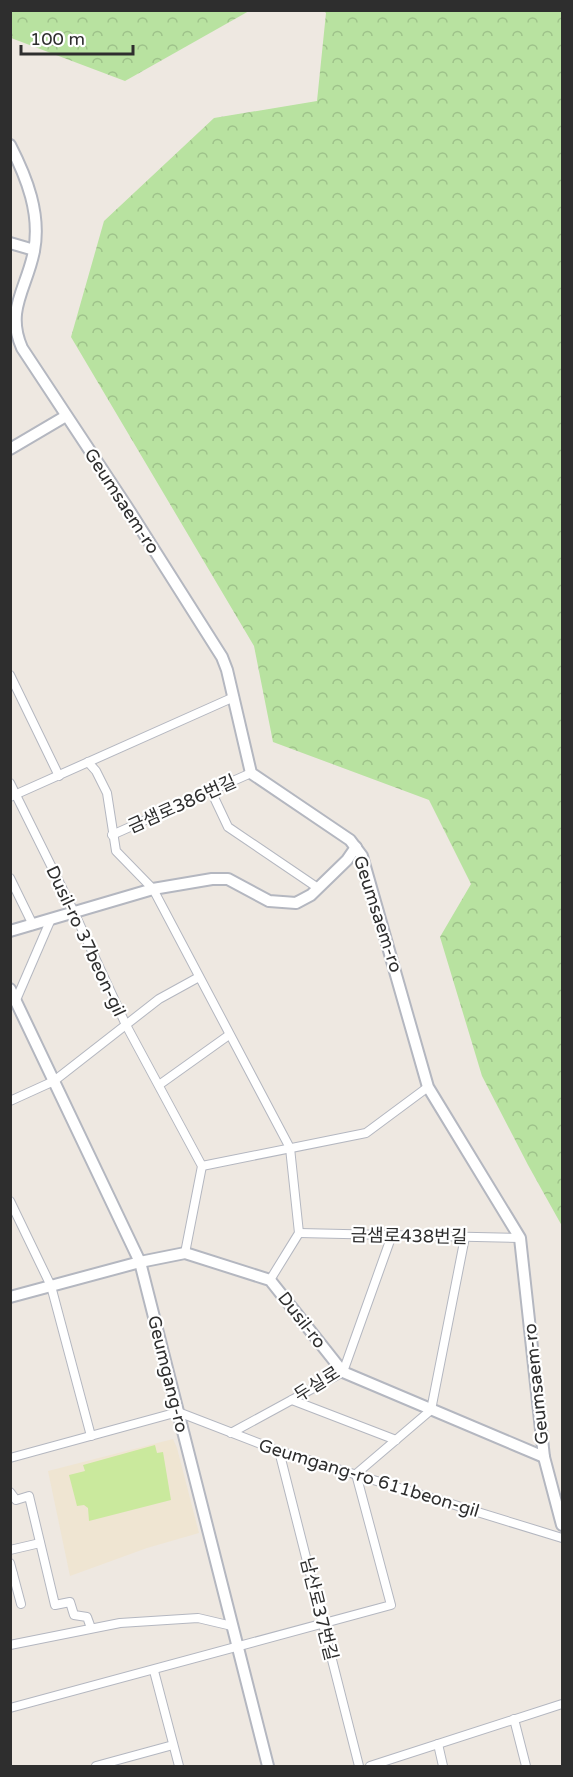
<svg xmlns="http://www.w3.org/2000/svg" width="573" height="1777" font-family="'Varela Round','Noto Sans KR',sans-serif">
<style>
.education{fill:#efe5d2}
.forest{fill:url(#forest-crowns)}
.pitch{fill:#cae99d}
.lines{fill:none;stroke-linecap:round;stroke-linejoin:round}
.street-casing{stroke:#b4b7c0;stroke-width:10}
.secondary-casing{stroke:#b4b7c0;stroke-width:14}
.street{stroke:#fff;stroke-width:8}
.secondary{stroke:#fff;stroke-width:10}
.labels{text-anchor:middle;dominant-baseline:central;stroke-width:4.5;stroke-linejoin:round;paint-order:stroke}
.street-label{font-size:18px;fill:#2e2e2e;stroke:#fff}
</style>
<defs>
<pattern id="forest-crowns" width="20" height="18" patternUnits="userSpaceOnUse" patternTransform="scale(1.5)"><rect width="20" height="18" fill="#b8e2a0"/><path d="M2 6a3 3 0 1 1 6 0M12 15a3 3 0 1 1 6 0" fill="none" stroke="#9ec28a"/></pattern>
</defs>
<rect width="100%" height="100%" fill="#eee8e1"/>
<polygon class="education" points="173,1439 177,1448 199,1533 147,1548 70,1576 48,1471"/>
<g class="forest">
<polygon points="10,11 11,10 249,11 125,81 11,38"/>
<polygon points="324,11 562,11 562,1226 528,1165 482,1076 440,937 471,884 429,800 273,742 254,646 71,337 104,221 214,118 317,101 326,13"/>
</g>
<polygon class="pitch" points="155,1445 157,1453 163,1452 171,1500 89,1521 88,1508 84,1505 77,1506 69,1475 85,1471 83,1465"/>
<g class="lines">
<defs>
<g id="street">
<polyline points="10,675 59,776"/>
<polyline points="88,762 96,771 107,793 116,851 153,889 290,1148 299,1233 270,1280"/>
<polyline points="10,783 74,912 126,1025 202,1166 185,1253"/>
<polyline points="211,791 228,827 318,888"/>
<polyline points="10,797 234,697"/>
<polyline points="112,835 251,773"/>
<polyline points="10,878 33,925"/>
<polyline points="16,1000 51,919"/>
<polyline points="159,1085 229,1035"/>
<polyline points="10,1101 54,1081 159,999 199,977"/>
<polyline points="202,1166 366,1133 428,1087"/>
<polyline points="10,1201 51,1286 91,1436"/>
<polyline points="299,1233 520,1238"/>
<polyline points="292,1400 396,1440"/>
<polyline points="231,1433 343,1372 392,1235"/>
<polyline points="279,1451 359,1766"/>
<polyline points="10,1458 178,1412 279,1451 562,1538"/>
<polyline points="10,1492 16,1500 29,1496 55,1605 70,1602 74,1615 87,1617 91,1628"/>
<polyline points="10,1550 40,1543"/>
<polyline points="10,1563 13,1574 10,1575"/>
<polyline points="13,1574 21,1604"/>
<polyline points="10,1645 120,1623 198,1618 232,1626"/>
<polyline points="154,1671 179,1766"/>
<polyline points="10,1708 391,1605 356,1474 431,1410 465,1237"/>
<polyline points="514,1719 526,1766"/>
<polyline points="438,1744 443,1766"/>
<polyline points="96,1766 173,1745"/>
<polyline points="370,1766 562,1704"/>
</g>
<g id="secondary">
<path d="M10,145C27,178 41,214 34,251C27,288 5,310 22,348L127,507L222,657L227,670L251,773L350,840L362,856L428,1087L520,1238L544,1457L562,1525"/>
<polyline points="10,243 34,250"/>
<polyline points="10,449 66,416"/>
<polyline points="10,931 153,889 212,879 228,879 269,901 296,903 311,895 347,860 356,847"/>
<polyline points="10,989 140,1262 268,1766"/>
<polyline points="10,1297 140,1262 185,1253 270,1280 343,1372 544,1457"/>
</g>
</defs>
<use href="#street" class="street-casing"/>
<use href="#secondary" class="secondary-casing"/>
<use href="#street" class="street"/>
<use href="#secondary" class="secondary"/>
</g>
<g class="labels">
<g class="street-label">
<text transform="translate(122 501) rotate(57)">Geumsaem-ro</text>
<text transform="translate(182 804) rotate(-24)">금샘로386번길</text>
<text transform="translate(378 914) rotate(72)">Geumsaem-ro</text>
<text transform="translate(86 941) rotate(65)">Dusil-ro 37beon-gil</text>
<text transform="translate(409 1236) rotate(1)">금샘로438번길</text>
<text transform="translate(302 1320) rotate(52)">Dusil-ro</text>
<text transform="translate(168 1374) rotate(76)">Geumgang-ro</text>
<text transform="translate(317 1384) rotate(-32)">두실로</text>
<text transform="translate(536 1384) rotate(-96)">Geumsaem-ro</text>
<text transform="translate(369 1478) rotate(17)">Geumgang-ro 611beon-gil</text>
<text transform="translate(319 1609) rotate(76)">남산로37번길</text>
</g>
</g>
<rect width="573" height="1777" fill="none" stroke="#2e2e2e" stroke-width="24"/>
<path d="M21 45v9h112v-9" fill="none" stroke="#2e2e2e" stroke-width="3"/>
<text x="30" y="45" font-size="18" fill="#2e2e2e" stroke="#ffffff" stroke-width="4.5" paint-order="stroke">100 m</text>
</svg>
